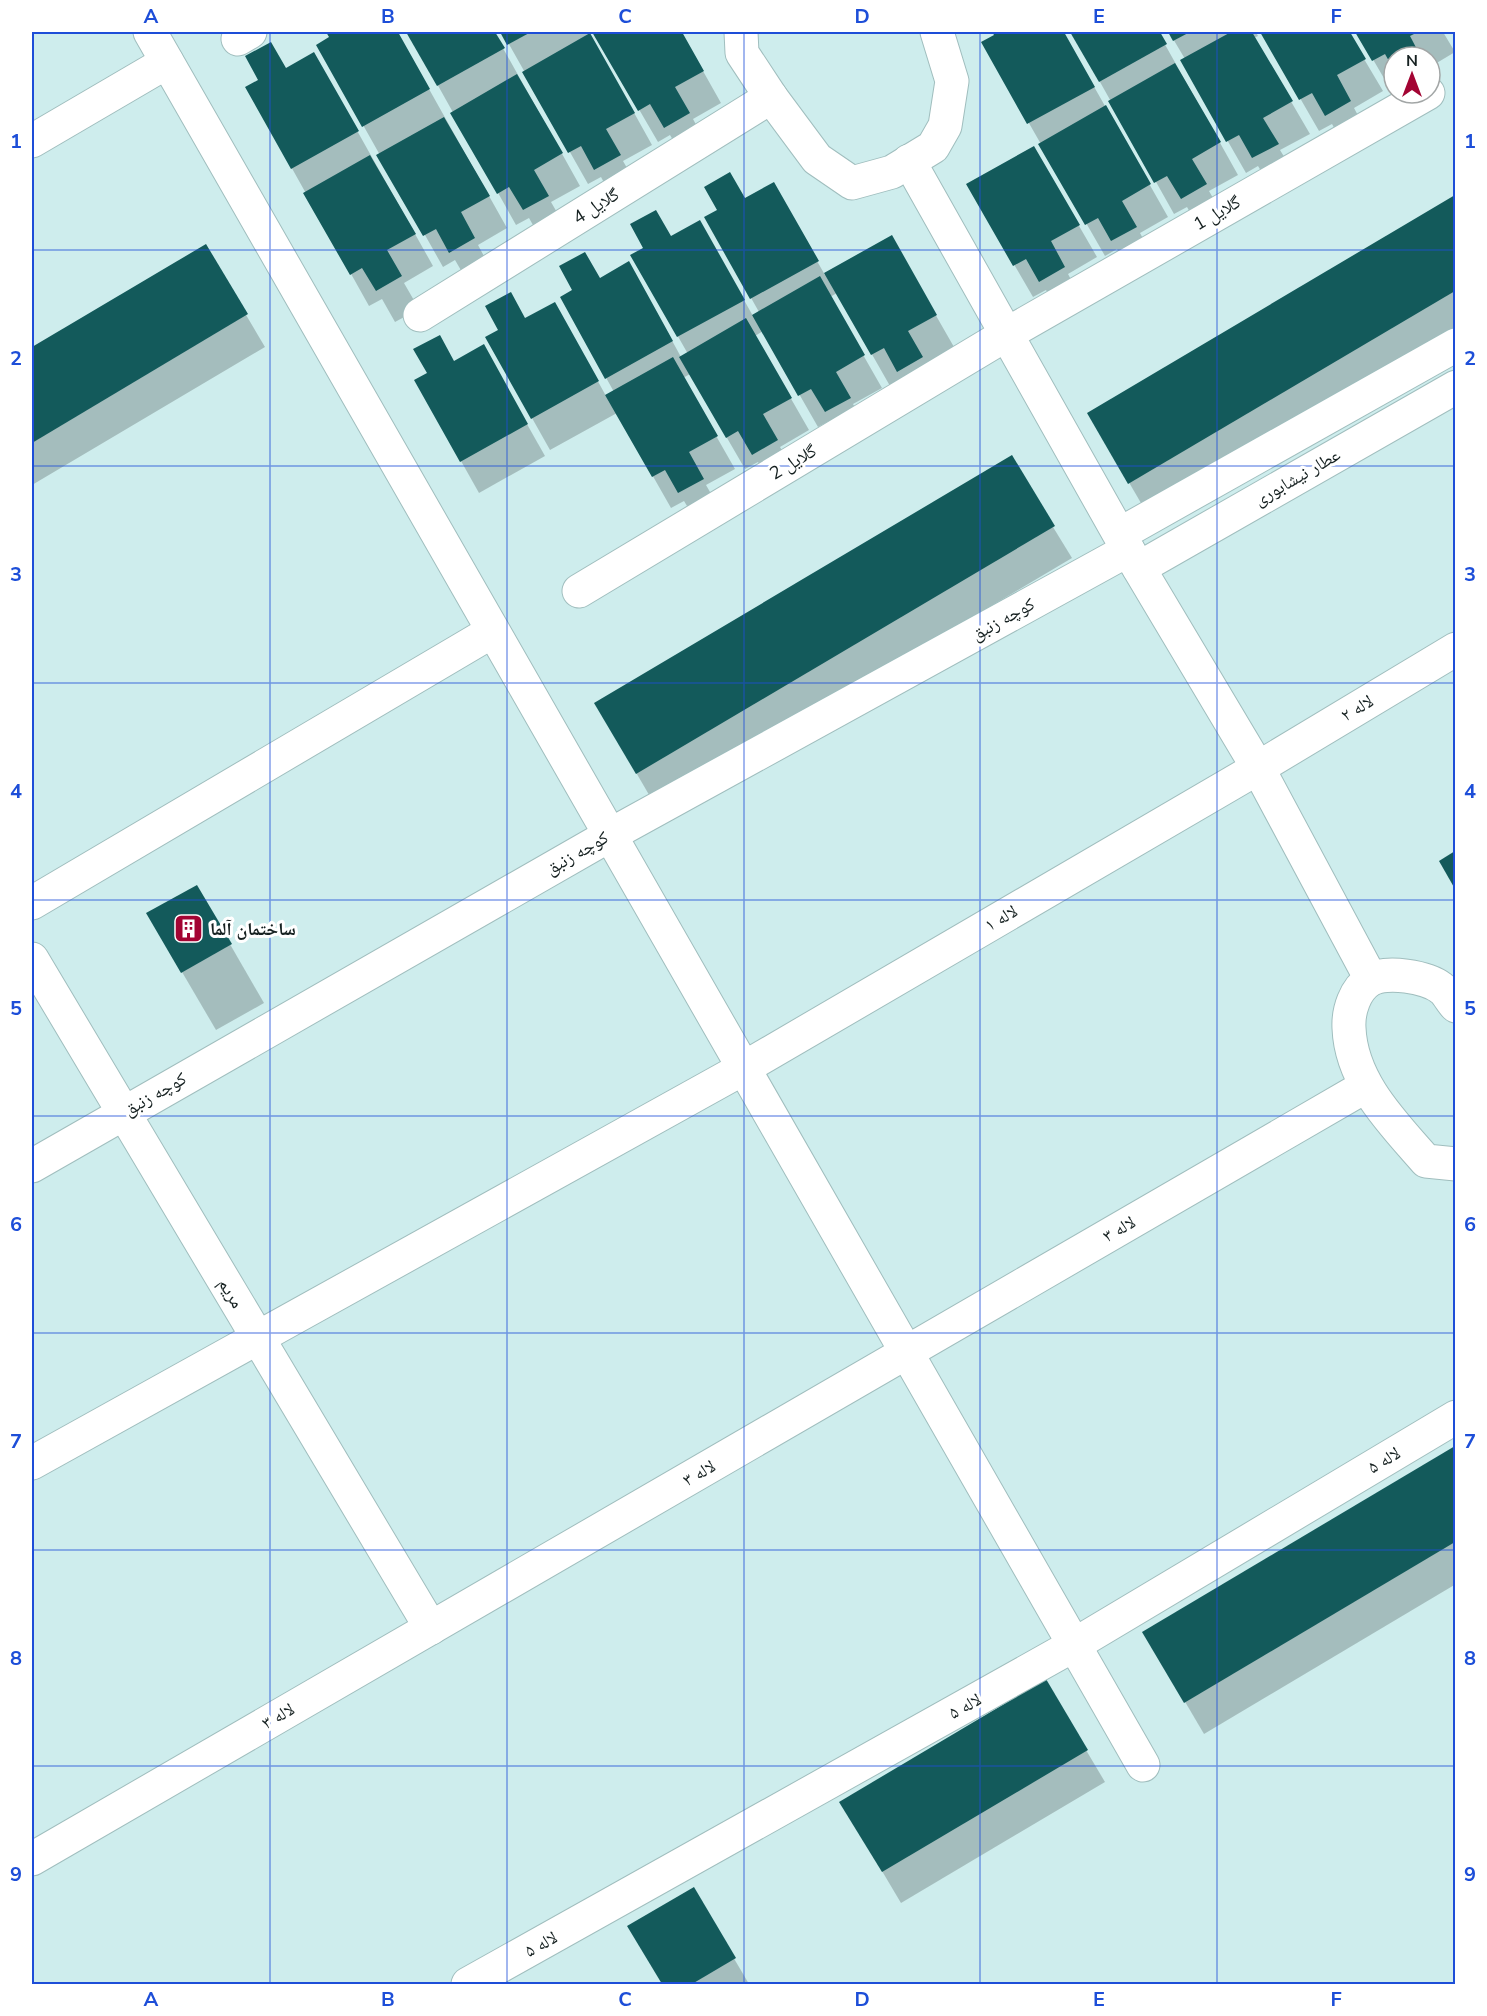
<svg xmlns="http://www.w3.org/2000/svg" width="1487" height="2016" font-family="'Nunito Sans','Noto Naskh Arabic',sans-serif">
<style>
.shadow{fill:#0003}
.building{fill:#135a5b}
.lines{fill:none;stroke-linecap:round;stroke-linejoin:round}
.minor-casing{stroke:#a0bebe;stroke-width:35}
.minor{stroke:#fff;stroke-width:33}
.grid{fill:none;stroke:#1d4ed8;stroke-width:1.5;stroke-opacity:0.55}
.labels{text-anchor:middle;dominant-baseline:central;stroke-width:6;stroke-linejoin:round;paint-order:stroke}
.street-label{font-size:18px;fill:#162121;stroke:#fff}
.poi-label{font-size:18px;font-weight:bold;fill:#162121;stroke:#fff;text-anchor:start}
.neatline{fill:none;stroke:#1d4ed8;stroke-width:2}
.grid-label{font-size:20px;text-anchor:middle;font-weight:bold;fill:#1d4ed8}
</style>
<rect width="100%" height="100%" fill="#ceeded"/>
<g class="shadow">
<polygon points="328,32 397,32 507,228 478,245 492,271 469,284 455,260 443,267 318,45 331,38"/>
<polygon points="408,32 494,32 580,186 551,202 566,228 542,241 529,218 516,225"/>
<polygon points="502,32 589,32 652,145 623,161 638,187 614,201 601,177 588,184"/>
<polygon points="594,32 681,32 721,103 693,119 707,145 684,159 670,135 658,142"/>
<polygon points="994,32 1063,32 1168,217 1140,233 1154,259 1131,272 1117,249 1105,256 983,43 996,36"/>
<polygon points="1072,32 1158,32 1238,175 1209,191 1224,217 1200,230 1187,207 1174,214"/>
<polygon points="1169,32 1256,32 1258,36 1254,38 1310,134 1280,150 1296,176 1272,189 1258,166 1246,173 1182,61 1185,59"/>
<polygon points="1262,32 1348,32 1383,91 1354,108 1368,134 1345,147 1332,124 1319,131"/>
<polygon points="1357,32 1443,32 1455,52 1430,67 1430,57 1394,57 1394,91 1392,92"/>
<polygon points="285,70 332,86 433,266 404,283 419,309 395,322 382,299 369,306 247,88"/>
<polygon points="1034,148 1097,257 1068,274 1082,300 1059,313 1046,290 1033,297 968,185"/>
<polygon points="773,184 825,275 891,237 954,347 925,364 940,389 890,386 837,293 830,297 882,388 853,404 868,430 845,443 831,420 818,427 763,331 755,336 809,430 780,447 795,473 771,486 758,462 745,469 690,374 683,378 735,469 706,485 721,511 698,524 684,501 671,508 617,413 550,450 532,418 525,320 573,336 606,396 614,392 562,298 600,280 647,295 681,357 688,354 632,256 671,238 718,254 753,316 759,312 706,218"/>
<polygon points="1456,196 1456,333 1148,515 1089,414"/>
<polygon points="205,246 265,347 32,485 32,349"/>
<polygon points="454,362 501,378 545,456 479,493 461,461"/>
<polygon points="1053,527 1072,558 655,805 596,704"/>
<polygon points="197,887 264,1003 216,1030 148,914"/>
<polygon points="1456,1448 1456,1584 1204,1734 1144,1632"/>
<polygon points="1045,1681 1105,1782 901,1903 860,1834"/>
<polygon points="693,1889 749,1984 663,1984 629,1927"/>
</g>
<g class="building">
<polygon points="326,32 398,32 430,89 362,127 316,45 329,37"/>
<polygon points="406,32 495,32 505,48 437,86"/>
<polygon points="500,32 531,32 507,45"/>
<polygon points="592,32 682,32 704,71 675,87 690,113 664,128 650,104 638,111"/>
<polygon points="992,32 1064,32 1095,87 1027,124 981,42 994,35"/>
<polygon points="1070,32 1160,32 1167,44 1099,82"/>
<polygon points="1168,32 1190,32 1173,41"/>
<polygon points="1231,32 1252,32 1293,101 1263,118 1279,144 1252,158 1239,135 1226,142 1180,60"/>
<polygon points="1260,32 1350,32 1366,59 1337,75 1351,101 1325,116 1312,93 1299,100"/>
<polygon points="1355,32 1418,32 1410,36 1421,57 1394,57 1394,70 1385,54 1372,61"/>
<polygon points="590,33 635,113 606,129 621,155 594,170 581,146 568,153 522,72"/>
<polygon points="271,42 286,68 314,52 359,131 291,169 245,87 258,80 245,56"/>
<polygon points="1175,63 1221,142 1192,159 1207,184 1181,199 1167,176 1154,183 1108,101"/>
<polygon points="517,74 563,153 534,170 549,196 523,210 509,187 497,194 450,113"/>
<polygon points="1106,105 1151,184 1122,201 1137,227 1111,241 1098,218 1085,225 1038,144"/>
<polygon points="444,117 490,196 461,212 475,238 449,253 436,229 423,236 376,155"/>
<polygon points="1034,146 1080,225 1051,241 1065,267 1039,282 1026,259 1013,266 966,184"/>
<polygon points="370,155 416,234 387,250 402,276 376,291 362,268 350,275 303,193"/>
<polygon points="730,172 745,198 774,182 819,261 750,299 704,217 717,210 704,187"/>
<polygon points="1455,195 1455,291 1128,484 1087,413"/>
<polygon points="656,210 671,236 700,220 745,300 677,337 630,255 643,248 630,224"/>
<polygon points="892,235 937,315 908,331 923,357 897,372 884,348 871,355 824,273"/>
<polygon points="206,244 248,314 32,443 32,347"/>
<polygon points="585,252 600,278 629,261 673,341 605,379 560,297 572,290 559,266"/>
<polygon points="820,276 865,355 836,372 851,398 825,412 811,389 798,396 752,315"/>
<polygon points="511,292 525,318 555,302 599,381 531,419 485,337 498,330 485,306"/>
<polygon points="746,318 792,398 763,414 778,440 752,455 738,431 726,438 679,357"/>
<polygon points="440,335 454,361 484,344 528,424 460,462 414,380 427,373 413,349"/>
<polygon points="673,357 718,436 689,452 704,479 678,493 665,470 652,477 605,395"/>
<polygon points="1012,455 1055,526 636,774 594,703"/>
<polygon points="1455,851 1455,889 1439,861"/>
<polygon points="197,885 232,944 181,973 146,913"/>
<polygon points="1455,1446 1455,1542 1184,1703 1142,1632"/>
<polygon points="1046,1679 1088,1750 882,1872 839,1802"/>
<polygon points="694,1887 736,1958 692,1984 662,1984 627,1926"/>
</g>
<g class="lines">
<defs>
<g id="minor">
<polyline points="150,32 1143,1765"/>
<polyline points="741,32 742,53 771,97 817,159 852,183 892,172 933,147 945,126 952,81 937,32"/>
<polyline points="238,39 250,32"/>
<polyline points="32,141 167,62"/>
<polyline points="909,161 1128,550 1258,768 1371,979"/>
<polyline points="420,315 771,97"/>
<polyline points="1120,534 1456,345"/>
<polyline points="1139,568 1456,387"/>
<polyline points="579,591 1007,334 1428,93"/>
<polyline points="32,903 493,631"/>
<polyline points="32,959 431,1628"/>
<path d="M1456,1006C1451,1001 1447,992 1441,988C1427,977 1386,970 1370,980C1355,989 1348,1011 1349,1028C1351,1082 1393,1123 1426,1161L1456,1164"/>
<polyline points="32,1166 610,835 1128,550"/>
<polyline points="32,1463 744,1068 1258,768 1456,649"/>
<polyline points="32,1859 1366,1086"/>
<polyline points="468,1984 1074,1645 1456,1417"/>
</g>
</defs>
<use href="#minor" class="minor-casing"/>
<use href="#minor" class="minor"/>
</g>
<path class="grid" d="M270,32V1984M507,32V1984M744,32V1984M980,32V1984M1217,32V1984M32,250H1456M32,466H1456M32,683H1456M32,900H1456M32,1116H1456M32,1333H1456M32,1550H1456M32,1766H1456"/>
<defs>
<symbol id="building-square" viewBox="-11 -11 22 22"><rect x="-9" y="-9" width="18" height="18" rx="4" fill="#a30433" stroke="#fff"/><path d="M-4-6H4V6H1V3H-1V6H-4ZM-2.5-4.3h1.7v1.8h-1.7ZM.8-4.3h1.7v1.8H.8ZM-2.5-1h1.7V.8h-1.7ZM.8-1h1.7V.8H.8Z" fill="#fff"/></symbol>
</defs>
<g fill-rule="evenodd">
<use href="#building-square" x="172" y="912" width="33" height="33"/>
</g>
<g class="labels">
<g class="street-label">
<text transform="translate(596 206) rotate(-32)">گلایل 4</text>
<text transform="translate(1217 213) rotate(-30)">گلایل 1</text>
<text transform="translate(793 462) rotate(-31)">گلایل 2</text>
<text transform="translate(1297 477) rotate(-30)">عطار نیشابوری</text>
<text transform="translate(1003 619) rotate(-29)">کوچه زنبق</text>
<text transform="translate(1357 708) rotate(-31)">لاله ۲</text>
<text transform="translate(577 853) rotate(-30)">کوچه زنبق</text>
<text transform="translate(1001 918) rotate(-30)">لاله ۱</text>
<text transform="translate(155 1094) rotate(-30)">کوچه زنبق</text>
<text transform="translate(1119 1229) rotate(-30)">لاله ۳</text>
<text transform="translate(231 1293) rotate(59)">مریم</text>
<text transform="translate(1384 1460) rotate(-31)">لاله ۵</text>
<text transform="translate(699 1473) rotate(-30)">لاله ۳</text>
<text transform="translate(965 1706) rotate(-29)">لاله ۵</text>
<text transform="translate(278 1716) rotate(-30)">لاله ۳</text>
<text transform="translate(541 1944) rotate(-29)">لاله ۵</text>
</g>
<g class="poi-label">
<text x="210" y="929">ساختمان آلما</text>
</g>
</g>
<rect width="1487" height="2016" fill="none" stroke="#ffffff" stroke-width="66"/>
<g transform="translate(1412 75)"><circle r="28" fill="#ffffff" stroke="#a2a6a6" stroke-width="1.5"/>
<path d="M0-4.5L10 22L0 15L-10 22Z" fill="#a30433"/>
<text y="-9" font-size="16" font-weight="bold" text-anchor="middle" fill="#162121">N</text>
</g>
<rect x="33" y="33" width="1421" height="1950" class="neatline"/>
<g class="grid-label">
<text x="151" y="23">A</text>
<text x="388" y="23">B</text>
<text x="625" y="23">C</text>
<text x="862" y="23">D</text>
<text x="1099" y="23">E</text>
<text x="1336" y="23">F</text>
<text x="16" y="148">1</text>
<text x="1470" y="148">1</text>
<text x="16" y="365">2</text>
<text x="1470" y="365">2</text>
<text x="16" y="581">3</text>
<text x="1470" y="581">3</text>
<text x="16" y="798">4</text>
<text x="1470" y="798">4</text>
<text x="16" y="1015">5</text>
<text x="1470" y="1015">5</text>
<text x="16" y="1231">6</text>
<text x="1470" y="1231">6</text>
<text x="16" y="1448">7</text>
<text x="1470" y="1448">7</text>
<text x="16" y="1665">8</text>
<text x="1470" y="1665">8</text>
<text x="16" y="1881">9</text>
<text x="1470" y="1881">9</text>
<text x="151" y="2006">A</text>
<text x="388" y="2006">B</text>
<text x="625" y="2006">C</text>
<text x="862" y="2006">D</text>
<text x="1099" y="2006">E</text>
<text x="1336" y="2006">F</text>
</g>
</svg>
